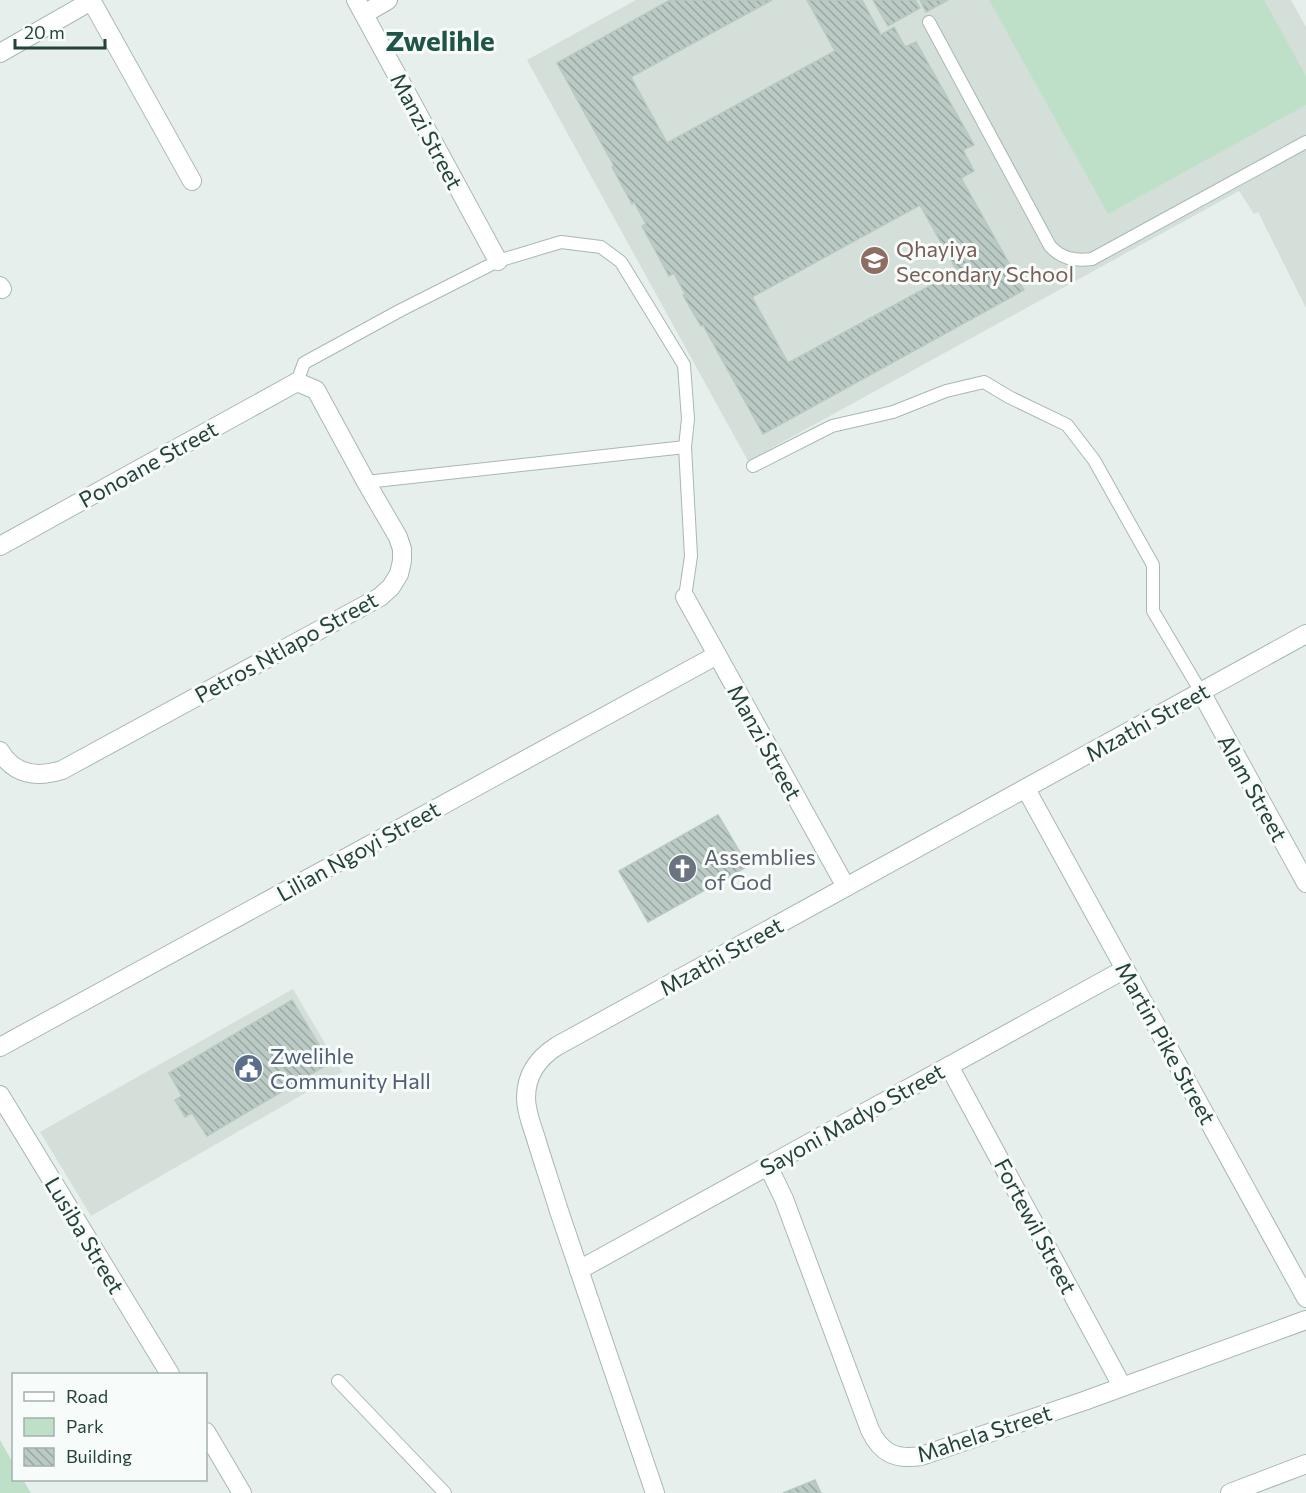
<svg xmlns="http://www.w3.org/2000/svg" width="1306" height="1493" font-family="Commissioner,sans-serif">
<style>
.built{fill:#d4dfda}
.green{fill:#bfe0c8}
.building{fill:url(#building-back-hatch);stroke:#b8c9c2;stroke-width:1.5;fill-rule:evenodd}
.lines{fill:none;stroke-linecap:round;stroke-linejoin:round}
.lane-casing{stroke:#a8b8b2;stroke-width:14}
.street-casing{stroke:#a8b8b2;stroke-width:20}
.lane{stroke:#fff;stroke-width:12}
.street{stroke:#fff;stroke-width:18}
.labels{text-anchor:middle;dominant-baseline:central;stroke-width:6;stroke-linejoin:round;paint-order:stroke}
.street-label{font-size:22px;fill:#24423a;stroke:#f7fbf9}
.education-label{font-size:22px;fill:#785e54;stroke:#f7fbf9;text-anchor:start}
.worship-label{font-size:22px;fill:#5b616d;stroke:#f7fbf9;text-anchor:start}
.service-label{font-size:22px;fill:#4e5e75;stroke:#f7fbf9;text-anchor:start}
.district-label{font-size:28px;font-weight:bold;fill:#1f5548;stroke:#f7fbf9}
</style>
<defs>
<pattern id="building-back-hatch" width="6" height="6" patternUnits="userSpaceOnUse" patternTransform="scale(1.5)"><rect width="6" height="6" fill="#bbcac4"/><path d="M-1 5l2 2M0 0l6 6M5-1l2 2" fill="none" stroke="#98a6a0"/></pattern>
</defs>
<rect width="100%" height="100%" fill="#e6efeb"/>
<g class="built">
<polygon points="636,0 1291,0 1306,27 1306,308 1258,212 1254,214 1239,191 748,461 527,60"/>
<polygon points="293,989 342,1072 91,1216 40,1132"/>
</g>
<g class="green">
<polygon points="989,0 1264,0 1306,76 1306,105 1108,214"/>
<polygon points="0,1440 13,1463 14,1480 23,1480 31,1493 0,1493"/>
</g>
<g class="building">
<path d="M670,0H772L631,77L667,143L835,51L807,0H862L881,35L894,27L905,47L916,42L974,145L963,150L974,171L961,178L1024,290L763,434L703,325L701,326L683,295L685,294L674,273L669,276L642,226L646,224L634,202L632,204L612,167L614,166L557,63ZM920,205L957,271L788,363L752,297Z"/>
<polygon points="873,0 915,0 920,8 888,26"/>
<polygon points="920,0 948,0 926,12"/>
<polygon points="718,815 748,866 648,922 619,871"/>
<polygon points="292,1000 330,1063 207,1136 192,1113 185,1117 175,1100 182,1096 169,1073"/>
<polygon points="815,1480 821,1493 783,1493"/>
</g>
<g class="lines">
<defs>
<g id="lane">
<path d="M929,22L1050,246C1062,259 1075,261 1092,259L1306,142"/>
<polyline points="297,382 304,363 401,310 498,261 561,242 601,247 621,262 684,365 688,419 685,447 691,556 685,597"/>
<polyline points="753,466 832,426 893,412 946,391 984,382 1009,397 1067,425 1094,460 1153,565 1153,611 1201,692"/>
<polyline points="366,482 685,447"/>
<polyline points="338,1381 445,1493"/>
</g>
<g id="street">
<polyline points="91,0 192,181"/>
<polyline points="356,0 498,261"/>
<polyline points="364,14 388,0"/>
<polyline points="0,53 91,1"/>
<polyline points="0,286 2,289"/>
<path d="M0,546L297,382L316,390L366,482L398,537L402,549V561L399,574L391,587L380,597L62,770C37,778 14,775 0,751"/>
<polyline points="685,597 846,887"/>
<polyline points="1201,692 1306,883"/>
<polyline points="1026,789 1306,1298"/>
<polyline points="0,1047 717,655"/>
<polyline points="949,1066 1122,1386"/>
<polyline points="0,1095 170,1374"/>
<path d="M768,1166L784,1199L870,1430C881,1453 895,1460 921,1456L1084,1401L1306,1320"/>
<polyline points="579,1270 1125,969"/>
<polyline points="206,1432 242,1493"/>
<path d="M655,1493C623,1399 591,1305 559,1211C552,1188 544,1165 537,1142C533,1128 526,1113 526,1098C526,1074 538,1058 557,1046L1306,634"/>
<polyline points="1230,1493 1306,1464"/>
</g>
</defs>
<use href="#lane" class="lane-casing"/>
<use href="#street" class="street-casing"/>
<use href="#lane" class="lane"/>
<use href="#street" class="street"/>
</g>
<defs>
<symbol id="school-disc" viewBox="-11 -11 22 22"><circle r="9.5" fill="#8d6e63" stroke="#f7fbf9"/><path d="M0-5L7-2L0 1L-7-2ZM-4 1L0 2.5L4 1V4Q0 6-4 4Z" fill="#fff"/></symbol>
<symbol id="church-disc" viewBox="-11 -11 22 22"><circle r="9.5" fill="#6b7280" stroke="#f7fbf9"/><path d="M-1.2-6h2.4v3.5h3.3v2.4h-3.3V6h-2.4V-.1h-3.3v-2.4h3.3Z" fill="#fff"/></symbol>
<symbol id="civic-disc" viewBox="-11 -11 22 22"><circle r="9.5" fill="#5c6f8a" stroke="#f7fbf9"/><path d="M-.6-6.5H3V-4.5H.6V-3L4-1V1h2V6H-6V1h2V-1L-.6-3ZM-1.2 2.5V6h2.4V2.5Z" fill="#fff"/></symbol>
</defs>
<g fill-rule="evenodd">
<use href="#school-disc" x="858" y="244" width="33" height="33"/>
<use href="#church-disc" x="666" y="852" width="33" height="33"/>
<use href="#civic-disc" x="232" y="1052" width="33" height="33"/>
</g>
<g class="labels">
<g class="street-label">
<text transform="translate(427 131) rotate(62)">Manzi Street</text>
<text transform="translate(148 464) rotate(-29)">Ponoane Street</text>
<text transform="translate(286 647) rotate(-29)">Petros Ntlapo Street</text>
<text transform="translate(1147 722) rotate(-29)">Mzathi Street</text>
<text transform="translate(765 742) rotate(61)">Manzi Street</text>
<text transform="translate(1253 788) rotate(61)">Alam Street</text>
<text transform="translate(358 851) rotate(-29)">Lilian Ngoyi Street</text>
<text transform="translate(721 956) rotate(-29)">Mzathi Street</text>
<text transform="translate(1166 1043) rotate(61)">Martin Pike Street</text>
<text transform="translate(852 1119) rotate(-29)">Sayoni Madyo Street</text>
<text transform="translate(1036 1226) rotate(62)">Fortewil Street</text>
<text transform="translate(85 1235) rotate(59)">Lusiba Street</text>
<text transform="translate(984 1433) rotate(-18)">Mahela Street</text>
</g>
<g class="education-label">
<text x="896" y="248">Qhayiya<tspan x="896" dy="25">Secondary School</tspan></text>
</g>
<g class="worship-label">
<text x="704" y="856">Assemblies<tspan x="704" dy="25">of God</tspan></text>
</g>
<g class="service-label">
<text x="270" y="1055">Zwelihle<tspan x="270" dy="25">Community Hall</tspan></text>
</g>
<g class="district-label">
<text x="440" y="40">Zwelihle</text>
</g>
</g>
<rect x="12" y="1373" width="195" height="108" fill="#f7fbf9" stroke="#a3b1ad" stroke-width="1.5"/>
<rect x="24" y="1392" width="30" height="9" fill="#ffffff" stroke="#a3b1ad" stroke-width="1.5"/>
<text x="66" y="1403" font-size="18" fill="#24423a">Road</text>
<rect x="24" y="1418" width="30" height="18" fill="#bfe0c8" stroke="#a3b1ad" stroke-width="1.5"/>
<text x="66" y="1433" font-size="18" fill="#24423a">Park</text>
<rect x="24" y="1448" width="30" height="18" fill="url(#building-back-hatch)" stroke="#a3b1ad" stroke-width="1.5"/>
<text x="66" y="1463" font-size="18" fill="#24423a">Building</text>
<path d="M15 39v9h90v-9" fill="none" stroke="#24423a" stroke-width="3"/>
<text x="24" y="39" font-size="18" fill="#24423a" stroke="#f7fbf9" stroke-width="4.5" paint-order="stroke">20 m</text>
</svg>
